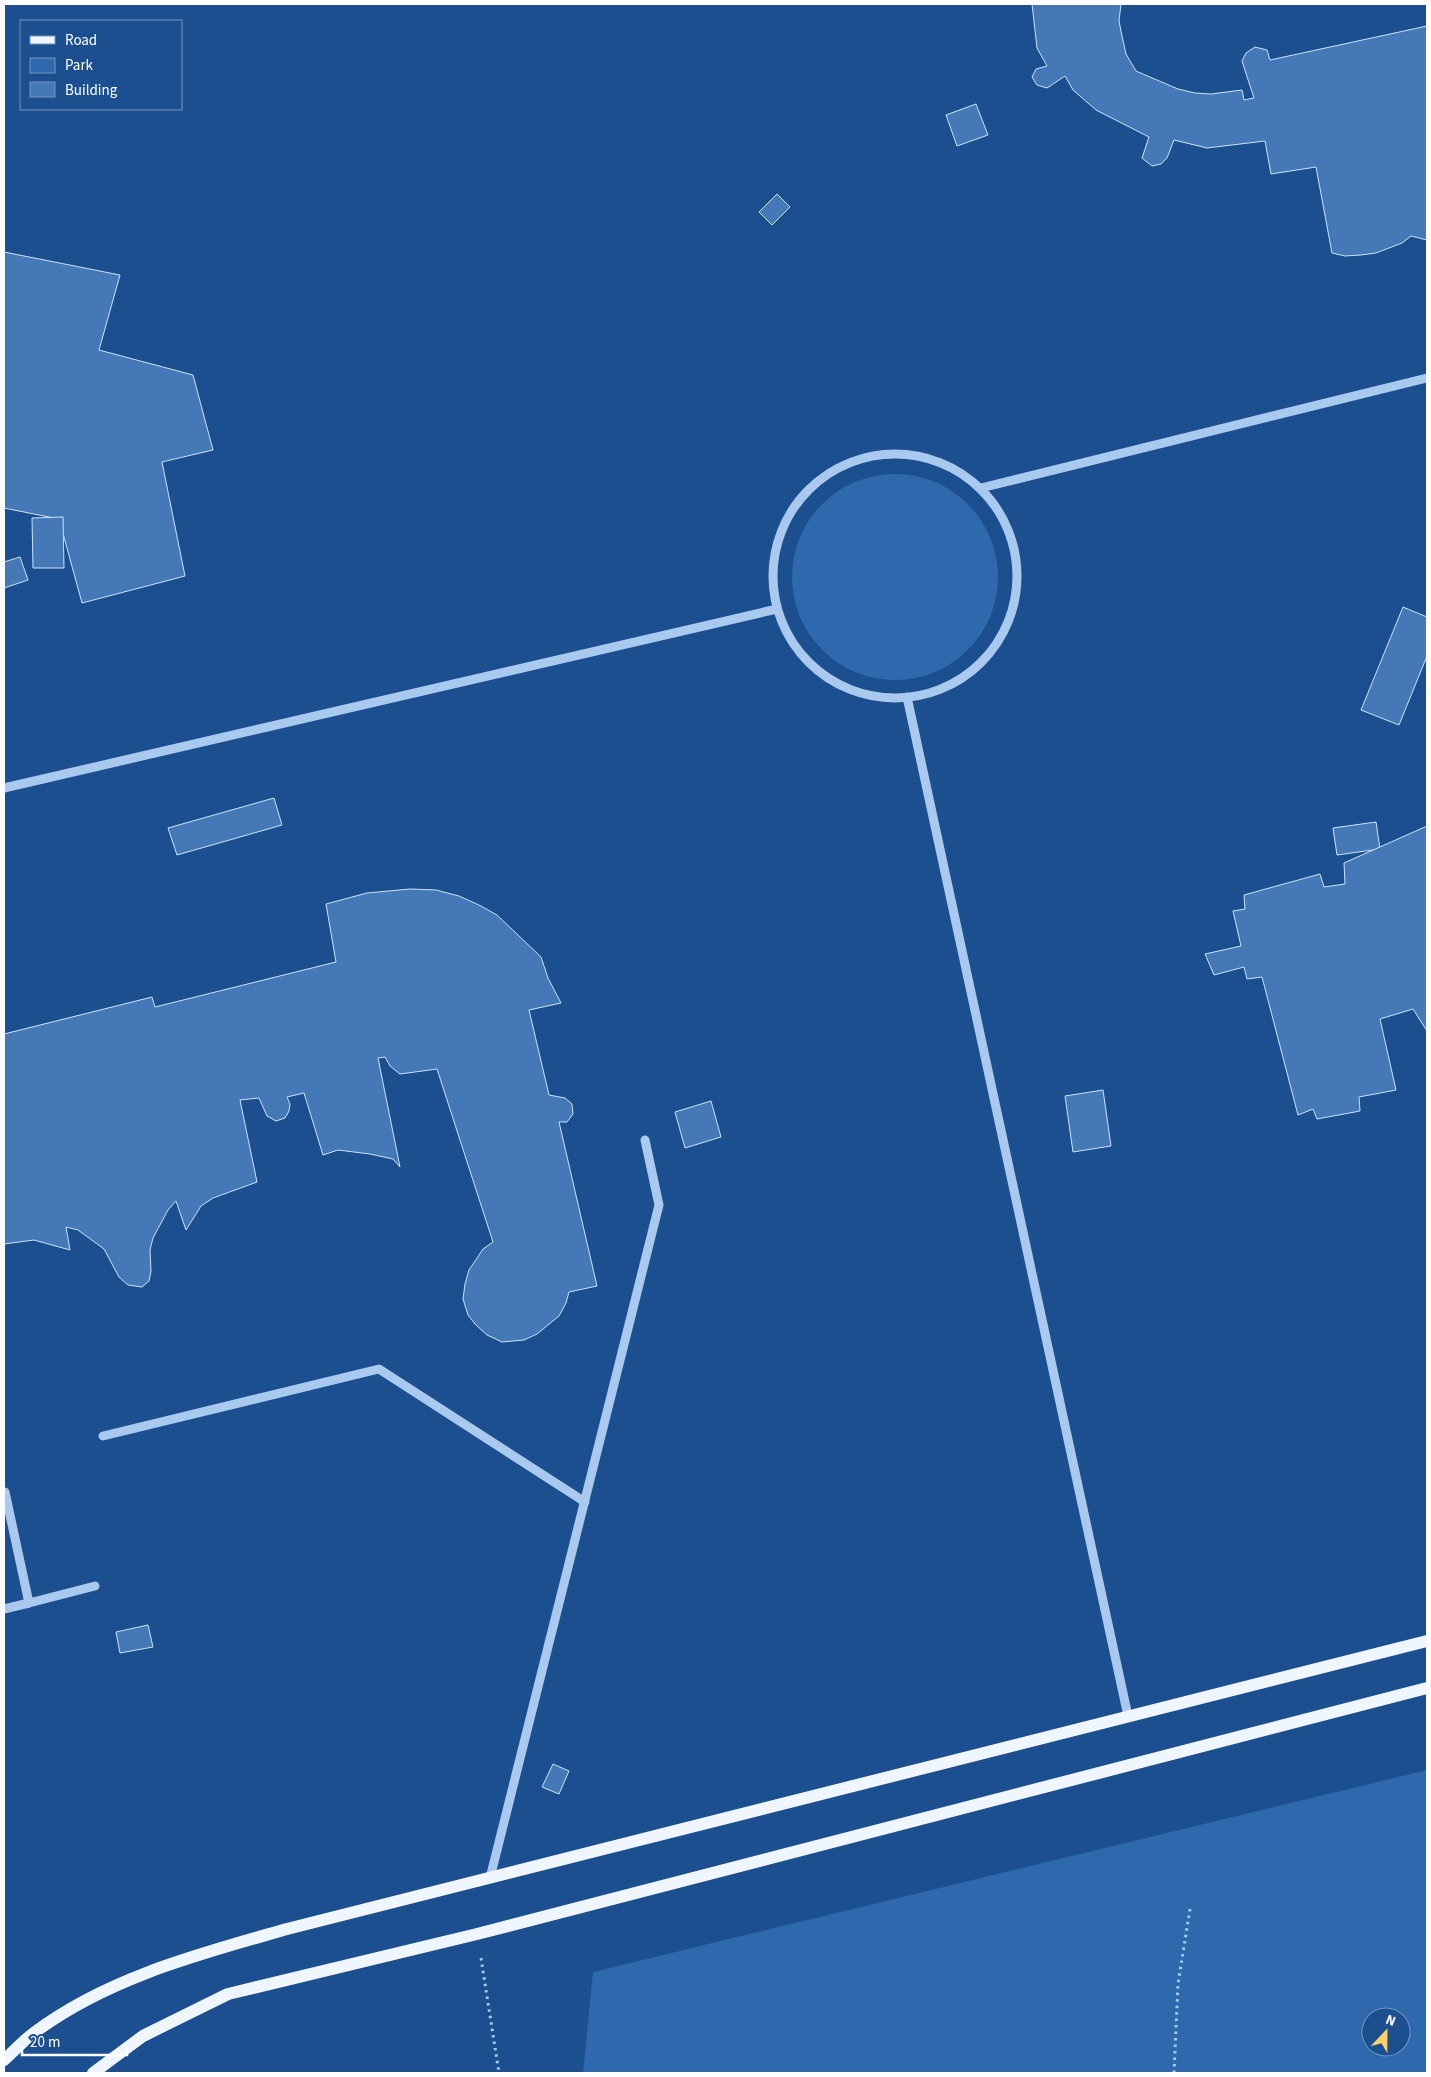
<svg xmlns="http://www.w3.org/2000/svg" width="1431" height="2077" font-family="'Source Sans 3',sans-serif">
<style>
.green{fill:#2e69ad;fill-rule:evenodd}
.building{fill:#4478b7;stroke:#cfe3fa}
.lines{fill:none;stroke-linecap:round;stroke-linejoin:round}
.path{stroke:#a9c9ee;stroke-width:3;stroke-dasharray:2.5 4;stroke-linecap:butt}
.minor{stroke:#a9c9ee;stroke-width:9}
.major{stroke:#f0f6ff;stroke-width:12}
</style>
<rect width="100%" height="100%" fill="#1b4f8f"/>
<g class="green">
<circle cx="895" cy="577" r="103"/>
<path d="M1427,1770V2073H583L593,1972ZM1371,2017H1401V2047H1371Z"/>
</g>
<g class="building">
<polygon points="1032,4 1121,4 1119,21 1122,36 1126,54 1136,71 1178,89 1195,93 1211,94 1242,90 1244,100 1254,98 1242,61 1246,53 1255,47 1267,50 1270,60 1427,26 1427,240 1411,236 1402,243 1376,253 1361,255 1345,256 1332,253 1316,167 1271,174 1265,141 1207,148 1174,140 1167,158 1161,164 1152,166 1142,158 1149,137 1096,110 1073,90 1065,76 1047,88 1037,85 1032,77 1036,69 1047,66 1037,48"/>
<polygon points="976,104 988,135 957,146 946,115"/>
<polygon points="777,194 790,207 772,225 759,212"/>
<polygon points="4,252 120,275 99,350 193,375 213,450 162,462 185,576 82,603 59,519 4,508"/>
<polygon points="63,517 64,568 33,568 32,518"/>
<polygon points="20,557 28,580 4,588 4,562"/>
<polygon points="1403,607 1427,617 1427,656 1399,725 1361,710"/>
<polygon points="274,798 282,825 177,855 168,828"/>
<polygon points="1376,822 1380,849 1337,855 1333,828"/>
<polygon points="1427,826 1427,1031 1413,1009 1380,1019 1396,1090 1359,1097 1360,1111 1317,1119 1313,1109 1298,1115 1262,977 1247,979 1244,967 1214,975 1205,954 1241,946 1233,911 1245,909 1244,895 1320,874 1324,887 1345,884 1344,863"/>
<polygon points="410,889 436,890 459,896 479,905 497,915 541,957 548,978 561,1003 529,1010 549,1095 565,1098 572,1104 573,1114 567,1122 559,1122 597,1286 569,1292 566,1303 559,1316 537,1334 524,1340 502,1342 487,1335 475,1324 468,1315 463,1299 465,1284 469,1270 483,1249 493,1242 437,1069 400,1074 390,1066 385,1057 378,1058 400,1167 393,1159 370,1154 338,1150 323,1155 304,1093 287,1097 290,1104 289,1111 285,1118 276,1121 267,1116 259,1098 240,1100 257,1182 213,1198 201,1206 186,1230 176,1201 168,1210 153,1238 150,1250 151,1271 149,1281 142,1287 128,1285 119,1277 104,1249 78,1230 66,1227 70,1250 34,1240 4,1244 4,1034 152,997 155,1007 336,962 326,904 367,893"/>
<polygon points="1103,1090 1111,1146 1073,1152 1065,1096"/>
<polygon points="711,1101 721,1137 685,1148 675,1112"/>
<polygon points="148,1625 153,1647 120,1653 116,1632"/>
<polygon points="553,1764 569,1771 559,1794 542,1787"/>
</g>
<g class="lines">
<g class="path">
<polyline points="481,1958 499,2073"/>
<polyline points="1174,2073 1178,1984 1190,1909"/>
</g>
<g class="minor">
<circle cx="895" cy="576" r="122"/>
<polyline points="981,488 1427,378"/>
<polyline points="907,697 1128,1716"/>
<polyline points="4,788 777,609"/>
<polyline points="103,1436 379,1369 585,1502"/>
<polyline points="5,1492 29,1603 95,1586"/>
<polyline points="4,1609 29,1603"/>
<polyline points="490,1878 659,1205 645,1140"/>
</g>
<g class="major">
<path d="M4,2060C14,2051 24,2040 35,2032C109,1977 200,1954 287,1929L1427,1641"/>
<polyline points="93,2073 143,2036 228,1994 477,1934 1427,1688"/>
</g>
</g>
<rect width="1431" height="2077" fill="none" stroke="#ffffff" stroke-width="10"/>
<rect x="20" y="20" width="162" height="90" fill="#1b4f8f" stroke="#7695bc"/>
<rect x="30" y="36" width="25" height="8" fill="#f0f6ff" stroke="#7695bc"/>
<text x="65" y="45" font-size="15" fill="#ffffff">Road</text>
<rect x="30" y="58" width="25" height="15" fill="#2e69ad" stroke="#7695bc"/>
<text x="65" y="70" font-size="15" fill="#ffffff">Park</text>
<rect x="30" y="82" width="25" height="15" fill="#4478b7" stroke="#7695bc"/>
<text x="65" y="95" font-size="15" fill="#ffffff">Building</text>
<g transform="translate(1386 2032) rotate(22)"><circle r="24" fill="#1b4f8f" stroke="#7695bc"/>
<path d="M0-4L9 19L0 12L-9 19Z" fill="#ffd166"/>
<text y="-8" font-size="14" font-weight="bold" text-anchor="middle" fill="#ffffff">N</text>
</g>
<path d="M22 2047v8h105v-8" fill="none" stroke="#ffffff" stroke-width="2.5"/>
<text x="30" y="2047" font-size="15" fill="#ffffff" stroke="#1b4f8f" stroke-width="4" paint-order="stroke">20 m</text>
</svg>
